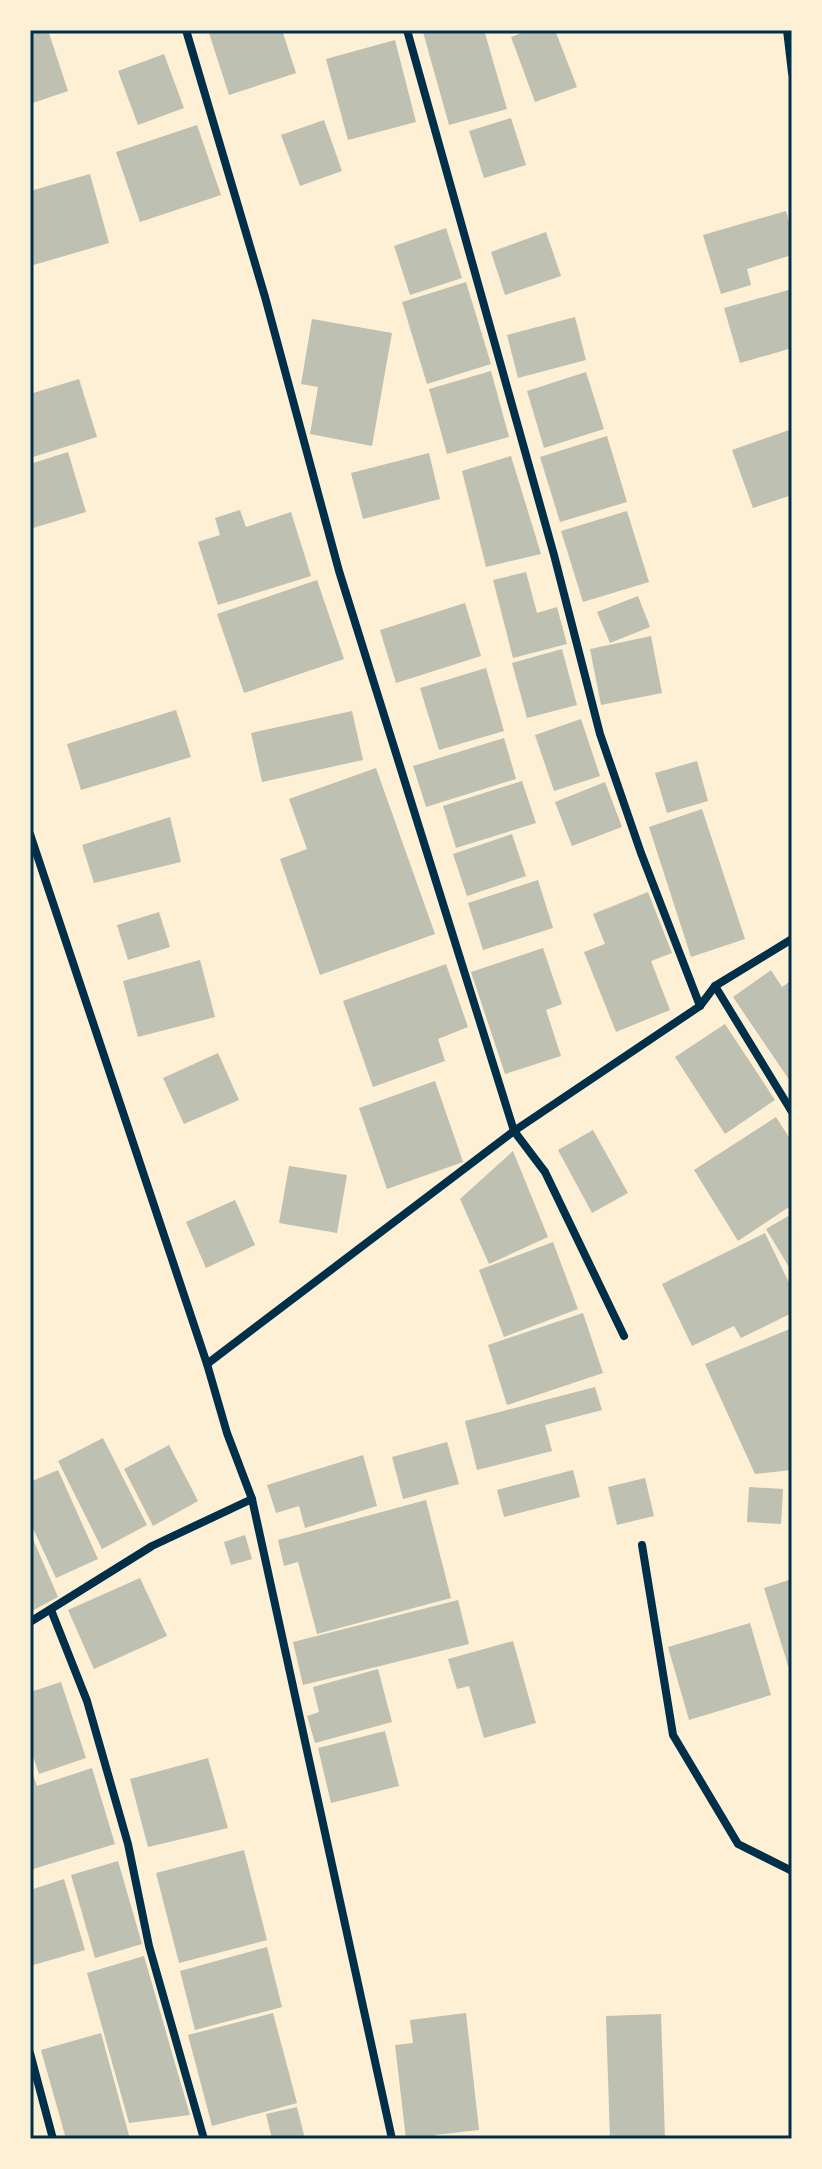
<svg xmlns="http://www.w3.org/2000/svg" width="822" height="2169" font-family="'PT Sans',sans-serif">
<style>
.building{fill:#bec0b2}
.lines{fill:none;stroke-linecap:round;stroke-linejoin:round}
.minor{stroke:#003049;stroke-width:8}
.neatline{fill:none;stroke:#003049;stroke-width:3}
</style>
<rect width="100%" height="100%" fill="#fdf0d5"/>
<g class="building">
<polygon points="30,30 48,30 68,91 30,104"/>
<polygon points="208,30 282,30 296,73 229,95"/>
<polygon points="430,30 484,30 507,109 449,125 423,32"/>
<polygon points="530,30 555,30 577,87 535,102 511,37"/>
<polygon points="395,40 416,122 348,140 326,59"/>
<polygon points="164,54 184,108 138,125 118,71"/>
<polygon points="511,118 526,165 484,178 469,131"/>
<polygon points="324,120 342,171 300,186 281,135"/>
<polygon points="197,125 221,195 140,222 116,152"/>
<polygon points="90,174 109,243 30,266 30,191"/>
<polygon points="786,211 792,233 792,255 747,269 751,285 721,294 703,235"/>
<polygon points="446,228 462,278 410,295 394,246"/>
<polygon points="546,232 561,276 505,295 491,252"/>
<polygon points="466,282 491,364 427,384 402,302"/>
<polygon points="792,289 792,348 740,363 724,308"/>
<polygon points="575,317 586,360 518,378 507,335"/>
<polygon points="312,319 392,333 372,446 310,434 318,387 301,384"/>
<polygon points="491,371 509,437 447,454 429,389"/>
<polygon points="586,372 604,429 544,448 527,391"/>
<polygon points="79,379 97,437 30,458 30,394"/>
<polygon points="792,429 792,495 753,508 732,450"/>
<polygon points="607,436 627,502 560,522 540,457"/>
<polygon points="68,452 86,512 30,529 30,464"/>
<polygon points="429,453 440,499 363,519 351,473"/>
<polygon points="511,456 541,554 486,567 462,471"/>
<polygon points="240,510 246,527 291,512 311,576 218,605 198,542 220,535 215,518"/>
<polygon points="627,511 649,582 583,602 561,531"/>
<polygon points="526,572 537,613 557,607 567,644 513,658 493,580"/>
<polygon points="317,580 344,659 244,693 217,614"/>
<polygon points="638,596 650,627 610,643 597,612"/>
<polygon points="465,603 481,656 396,683 380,630"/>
<polygon points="651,636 662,693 601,705 590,649"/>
<polygon points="562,649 577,705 527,718 512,663"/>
<polygon points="486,668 504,731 439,750 420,688"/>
<polygon points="176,710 191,757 81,790 67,744"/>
<polygon points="352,711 363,760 262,782 251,733"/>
<polygon points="581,719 600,776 554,791 535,735"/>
<polygon points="504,738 516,779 426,807 413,766"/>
<polygon points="697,761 708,801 667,813 655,773"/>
<polygon points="376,768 435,934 320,975 280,859 307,849 289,799"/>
<polygon points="522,781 536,823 456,848 443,806"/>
<polygon points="605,782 622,827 572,846 555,802"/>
<polygon points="702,809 745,939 691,957 649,827"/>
<polygon points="170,817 181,862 94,883 82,845"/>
<polygon points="512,834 526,876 467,896 453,854"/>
<polygon points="538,880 553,928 483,950 468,903"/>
<polygon points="648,892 672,953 651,961 670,1010 616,1032 584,952 605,944 593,914"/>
<polygon points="159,912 170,947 128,960 117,925"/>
<polygon points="543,948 562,1004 546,1010 561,1056 505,1074 471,972"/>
<polygon points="200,960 215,1017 138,1037 123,981"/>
<polygon points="446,964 468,1027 438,1039 445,1061 373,1087 343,1001"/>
<polygon points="771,970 782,987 792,980 790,1081 733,997"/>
<polygon points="725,1024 775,1100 725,1134 675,1057"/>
<polygon points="218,1053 239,1100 184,1124 163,1078"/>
<polygon points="435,1081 463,1162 387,1189 359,1108"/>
<polygon points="776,1117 792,1142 792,1205 738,1241 694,1170"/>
<polygon points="593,1130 628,1193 592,1213 558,1150"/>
<polygon points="513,1151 548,1237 489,1264 460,1199"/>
<polygon points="289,1166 347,1175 337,1233 279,1223"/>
<polygon points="235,1200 255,1245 206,1268 186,1222"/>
<polygon points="792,1214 792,1272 766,1229"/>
<polygon points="765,1233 792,1289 792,1313 741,1338 734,1326 692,1346 662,1284"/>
<polygon points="553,1242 578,1309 504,1337 479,1270"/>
<polygon points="583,1313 603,1373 507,1405 488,1345"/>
<polygon points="792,1328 792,1470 755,1474 705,1364"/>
<polygon points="595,1387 602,1410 545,1425 552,1451 477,1470 465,1421"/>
<polygon points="103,1438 147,1525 102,1549 58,1461"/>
<polygon points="447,1442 459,1484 403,1499 392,1457"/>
<polygon points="169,1445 198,1501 153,1526 124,1469"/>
<polygon points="363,1455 377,1506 305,1528 299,1506 276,1513 267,1485"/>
<polygon points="58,1470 98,1559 56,1578 30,1522 30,1482"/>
<polygon points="573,1470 580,1497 504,1517 497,1490"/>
<polygon points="645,1478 654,1516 617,1525 608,1487"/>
<polygon points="749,1487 783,1489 781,1524 747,1522"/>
<polygon points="426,1500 451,1598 317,1634 298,1562 284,1566 278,1540"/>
<polygon points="30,1532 58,1597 30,1612"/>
<polygon points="245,1535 252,1559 231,1565 224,1542"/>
<polygon points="140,1578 167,1636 94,1669 68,1610"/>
<polygon points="792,1579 792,1675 791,1675 764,1588"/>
<polygon points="458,1600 469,1644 303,1685 293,1642"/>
<polygon points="750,1623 771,1695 689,1720 668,1647"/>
<polygon points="513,1641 536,1723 484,1738 469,1686 457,1689 448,1659"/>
<polygon points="378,1669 392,1722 315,1743 307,1716 319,1712 313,1687"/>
<polygon points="61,1682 86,1758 39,1774 30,1747 30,1692"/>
<polygon points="385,1731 399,1786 331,1803 318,1748"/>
<polygon points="208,1758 228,1828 148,1847 130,1779"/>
<polygon points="30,1766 37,1786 92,1768 115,1844 30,1870"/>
<polygon points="244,1850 267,1940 179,1963 156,1873"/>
<polygon points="118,1861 142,1944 95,1958 71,1875"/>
<polygon points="64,1879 85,1950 30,1966 30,1890"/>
<polygon points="267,1947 282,2007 195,2030 180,1971"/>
<polygon points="144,1956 190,2115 129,2123 87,1973"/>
<polygon points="273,2013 297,2103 212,2126 188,2035"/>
<polygon points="466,2013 479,2130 435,2135 436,2139 406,2139 395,2045 413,2043 410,2020"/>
<polygon points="661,2014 665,2139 610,2139 606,2016"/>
<polygon points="101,2033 130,2139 66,2139 41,2050"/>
<polygon points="297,2107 305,2139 272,2139 266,2114"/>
</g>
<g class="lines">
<g class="minor">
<polyline points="186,30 265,297 339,571 514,1131 545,1172 624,1336"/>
<polyline points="407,30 554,555 600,734 641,853 700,1006"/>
<polyline points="787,30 792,73"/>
<polyline points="30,834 207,1364 227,1433 252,1499 392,2139"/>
<polyline points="715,986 792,1112"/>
<polyline points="207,1364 514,1131 700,1006 715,986 792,939"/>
<polyline points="642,1545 673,1735 738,1844 792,1871"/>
<polyline points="51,1610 87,1701 128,1844 149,1946 204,2139"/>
<polyline points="30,1622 152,1546 252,1499"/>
<polyline points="30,2053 53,2139"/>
</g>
</g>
<rect width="822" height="2169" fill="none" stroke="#fdf0d5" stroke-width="64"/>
<rect x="32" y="32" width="758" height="2105" class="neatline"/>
</svg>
